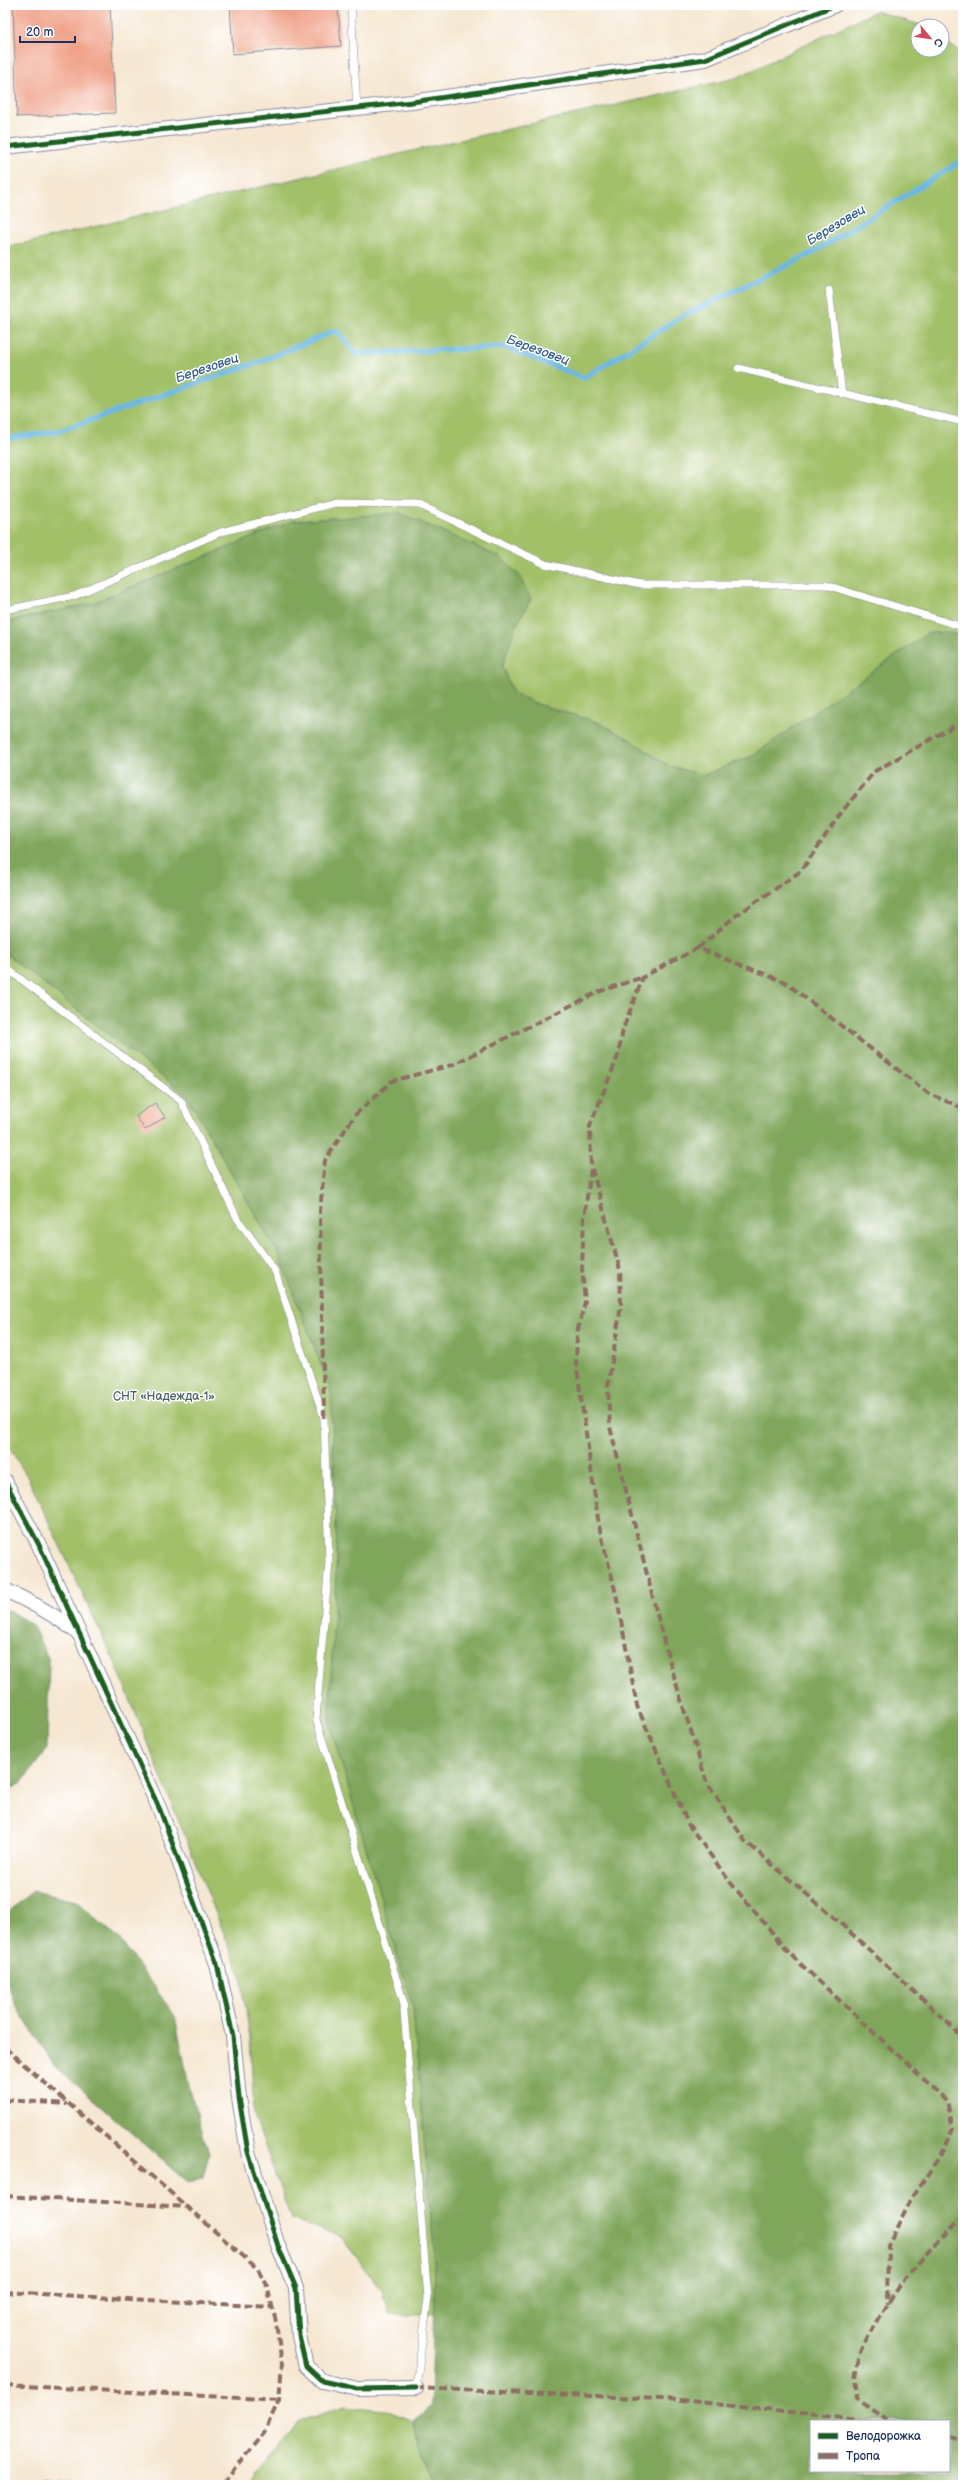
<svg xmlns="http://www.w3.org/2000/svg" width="968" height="2490" font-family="'Balsamiq Sans',sans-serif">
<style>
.green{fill:#a1c068;stroke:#5e7863}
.forest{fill:#80a65c;stroke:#4e6a5d;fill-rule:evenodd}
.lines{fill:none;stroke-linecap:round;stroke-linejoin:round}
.stream{stroke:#69b8e4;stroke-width:5.5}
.building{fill:#f0a289}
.service-casing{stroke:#888b98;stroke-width:8}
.minor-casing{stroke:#888b98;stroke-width:16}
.service{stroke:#fff;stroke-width:7}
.minor{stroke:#fff;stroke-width:14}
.quiet{stroke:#8d6e63;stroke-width:4;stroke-dasharray:8 4;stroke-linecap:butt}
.cycleway-casing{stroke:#fff;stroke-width:8}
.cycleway{stroke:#1b5e20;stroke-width:5}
.labels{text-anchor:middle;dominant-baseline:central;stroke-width:3;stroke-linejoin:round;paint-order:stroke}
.park-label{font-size:12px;fill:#4a6262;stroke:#fff}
.water-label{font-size:13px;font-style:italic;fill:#365f8d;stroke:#fff}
</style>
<rect width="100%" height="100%" fill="#fff"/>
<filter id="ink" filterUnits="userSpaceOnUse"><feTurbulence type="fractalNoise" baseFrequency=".025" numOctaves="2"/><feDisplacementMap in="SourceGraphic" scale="8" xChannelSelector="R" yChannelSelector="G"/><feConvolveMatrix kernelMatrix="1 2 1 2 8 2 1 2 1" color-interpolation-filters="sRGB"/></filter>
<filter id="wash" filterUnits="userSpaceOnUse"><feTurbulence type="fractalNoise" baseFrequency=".012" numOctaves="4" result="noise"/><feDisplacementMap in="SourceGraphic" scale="16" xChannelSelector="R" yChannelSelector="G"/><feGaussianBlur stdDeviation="0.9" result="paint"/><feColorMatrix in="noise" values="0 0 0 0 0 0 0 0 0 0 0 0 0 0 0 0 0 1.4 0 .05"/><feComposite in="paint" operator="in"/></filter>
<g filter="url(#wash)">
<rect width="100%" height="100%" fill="#f6e7d2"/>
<g class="green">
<polygon points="876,11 923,26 918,26 918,50 942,50 942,39 963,54 963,637 947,632 752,756 704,775 669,766 629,739 597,722 537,704 513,693 502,667 515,628 531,599 292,521 91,604 5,622 5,248 433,146 736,78"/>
<polygon points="5,953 187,1096 280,1257 331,1391 337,1552 329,1721 413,2008 435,2264 434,2315 388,2315 383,2291 340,2236 291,2219 254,2115 250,2038 241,1976 117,1667 27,1476 5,1441"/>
<polygon points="345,2406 386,2410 413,2421 436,2485 246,2485 256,2467 300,2421"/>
</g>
<g class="forest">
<path d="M400,513L500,557L519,575L531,599L515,628L502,667L513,693L537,704L597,722L629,739L669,766L704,775L752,756L928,633L947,632L963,637V2485H436L413,2421L431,2406L435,2264L413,2008L329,1721L337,1552L331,1391L280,1257L187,1096L5,953V622L91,604L292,521ZM811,2421H949V2471H811Z"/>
<polygon points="5,1609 32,1624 49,1660 47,1749 23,1781 5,1794"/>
<polygon points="33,1891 76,1901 120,1940 175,2016 190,2090 209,2154 203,2177 188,2183 53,2064 17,2008 5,1979 5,1915"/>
</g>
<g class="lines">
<polyline class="stream" points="5,439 59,431 259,362 337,330 356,354 505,347 584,378 681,317 814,252 963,160"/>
</g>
<g id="blocks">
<g class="building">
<polygon points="13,5 110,5 115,113 17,117"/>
<polygon points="230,5 338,5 341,46 233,54"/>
<polygon points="155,1103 165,1117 145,1130 136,1116"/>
</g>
</g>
</g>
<g filter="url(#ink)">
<use href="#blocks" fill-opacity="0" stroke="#888b98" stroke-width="1"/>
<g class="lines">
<defs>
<g id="service">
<polyline points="351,5 357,109"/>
<polyline points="829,290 842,394"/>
<polyline points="738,368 963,422"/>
<polyline points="5,610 74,596 221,532 335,503 418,504 545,564 640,585 826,585 963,627"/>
<polyline points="5,967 181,1101 237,1218 275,1271 324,1418 329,1561 316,1719 403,2000 428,2298 416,2388"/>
</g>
<g id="minor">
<polyline points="5,147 412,102 705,59 835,5"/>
<polyline points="5,1481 38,1543 160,1810 217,1964 233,2036 239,2098 248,2152 278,2246 296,2288 299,2336 306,2366 322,2381 358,2389 416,2388"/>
<path d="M5,1590C31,1602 54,1614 77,1632"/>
</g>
</defs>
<use href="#service" class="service-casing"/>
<use href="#minor" class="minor-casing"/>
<use href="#service" class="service"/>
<use href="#minor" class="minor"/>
<g class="quiet">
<polyline points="698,948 734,917 801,871 841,813 875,771 963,721"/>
<polyline points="963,1108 929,1094 785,982 698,948 643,977 623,1029 618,1056 590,1126 591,1165 620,1270 621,1306 608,1386 610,1427 664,1642 682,1703 707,1783 745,1841 838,1921 963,2037"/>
<polyline points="591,1169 584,1218 582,1269 585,1302 577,1333 576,1362 599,1526 616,1594 637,1706 688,1824 730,1882 791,1955 947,2101 953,2128 940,2156 911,2199 888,2245 887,2304"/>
<polyline points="324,1418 320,1211 325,1160 355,1115 392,1081 452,1065 598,992 643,977"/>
<polyline points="5,2048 258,2269 267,2286 276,2322 282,2364 279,2400 265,2431 222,2485"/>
<polyline points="5,2100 67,2104"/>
<polyline points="5,2196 187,2207"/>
<polyline points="5,2292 272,2307"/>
<polyline points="5,2385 279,2400"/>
<polyline points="416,2388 682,2400 859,2421"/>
<path d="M889,2421L857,2399C857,2391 854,2380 856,2372C864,2323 925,2249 963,2218"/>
<polyline points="949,2437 963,2441"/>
<polyline points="5,2481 76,2485"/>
</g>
<defs>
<g id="cycleway">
<polyline points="5,147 412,102 705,59 835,5"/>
<polyline points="5,1481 38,1543 160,1810 217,1964 233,2036 239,2098 248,2152 278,2246 296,2288 299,2336 306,2366 322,2381 358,2389 416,2388"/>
</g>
</defs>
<use href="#cycleway" class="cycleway-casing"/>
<use href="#cycleway" class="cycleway"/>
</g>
</g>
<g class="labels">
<g class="park-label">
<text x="164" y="1396">СНТ «Надежда-1»</text>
</g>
<g class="water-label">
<text transform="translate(836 225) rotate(-31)">Березовец</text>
<text transform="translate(538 350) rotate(20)">Березовец</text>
<text transform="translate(207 368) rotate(-19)">Березовец</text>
</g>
</g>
<rect width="968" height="2490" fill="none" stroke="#fff" stroke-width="20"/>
<rect x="810" y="2420" width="140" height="52" fill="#ffffff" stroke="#a4acbf"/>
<rect x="818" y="2433" width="20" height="6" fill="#1b5e20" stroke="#a4acbf"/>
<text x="846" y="2440" font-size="12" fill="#1b2f5e">Велодорожка</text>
<rect x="818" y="2453" width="20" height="6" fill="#8d6e63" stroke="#a4acbf"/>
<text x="846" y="2460" font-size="12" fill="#1b2f5e">Тропа</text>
<g transform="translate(930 38) rotate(119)"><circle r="19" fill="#ffffff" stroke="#a4acbf"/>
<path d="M0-3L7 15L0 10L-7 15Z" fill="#d1495b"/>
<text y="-6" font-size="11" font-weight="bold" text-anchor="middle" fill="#1b2f5e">С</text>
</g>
<path d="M20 36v6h55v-6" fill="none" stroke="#1b2f5e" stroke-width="2"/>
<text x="26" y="36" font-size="12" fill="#1b2f5e" stroke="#ffffff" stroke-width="3" paint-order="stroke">20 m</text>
</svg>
